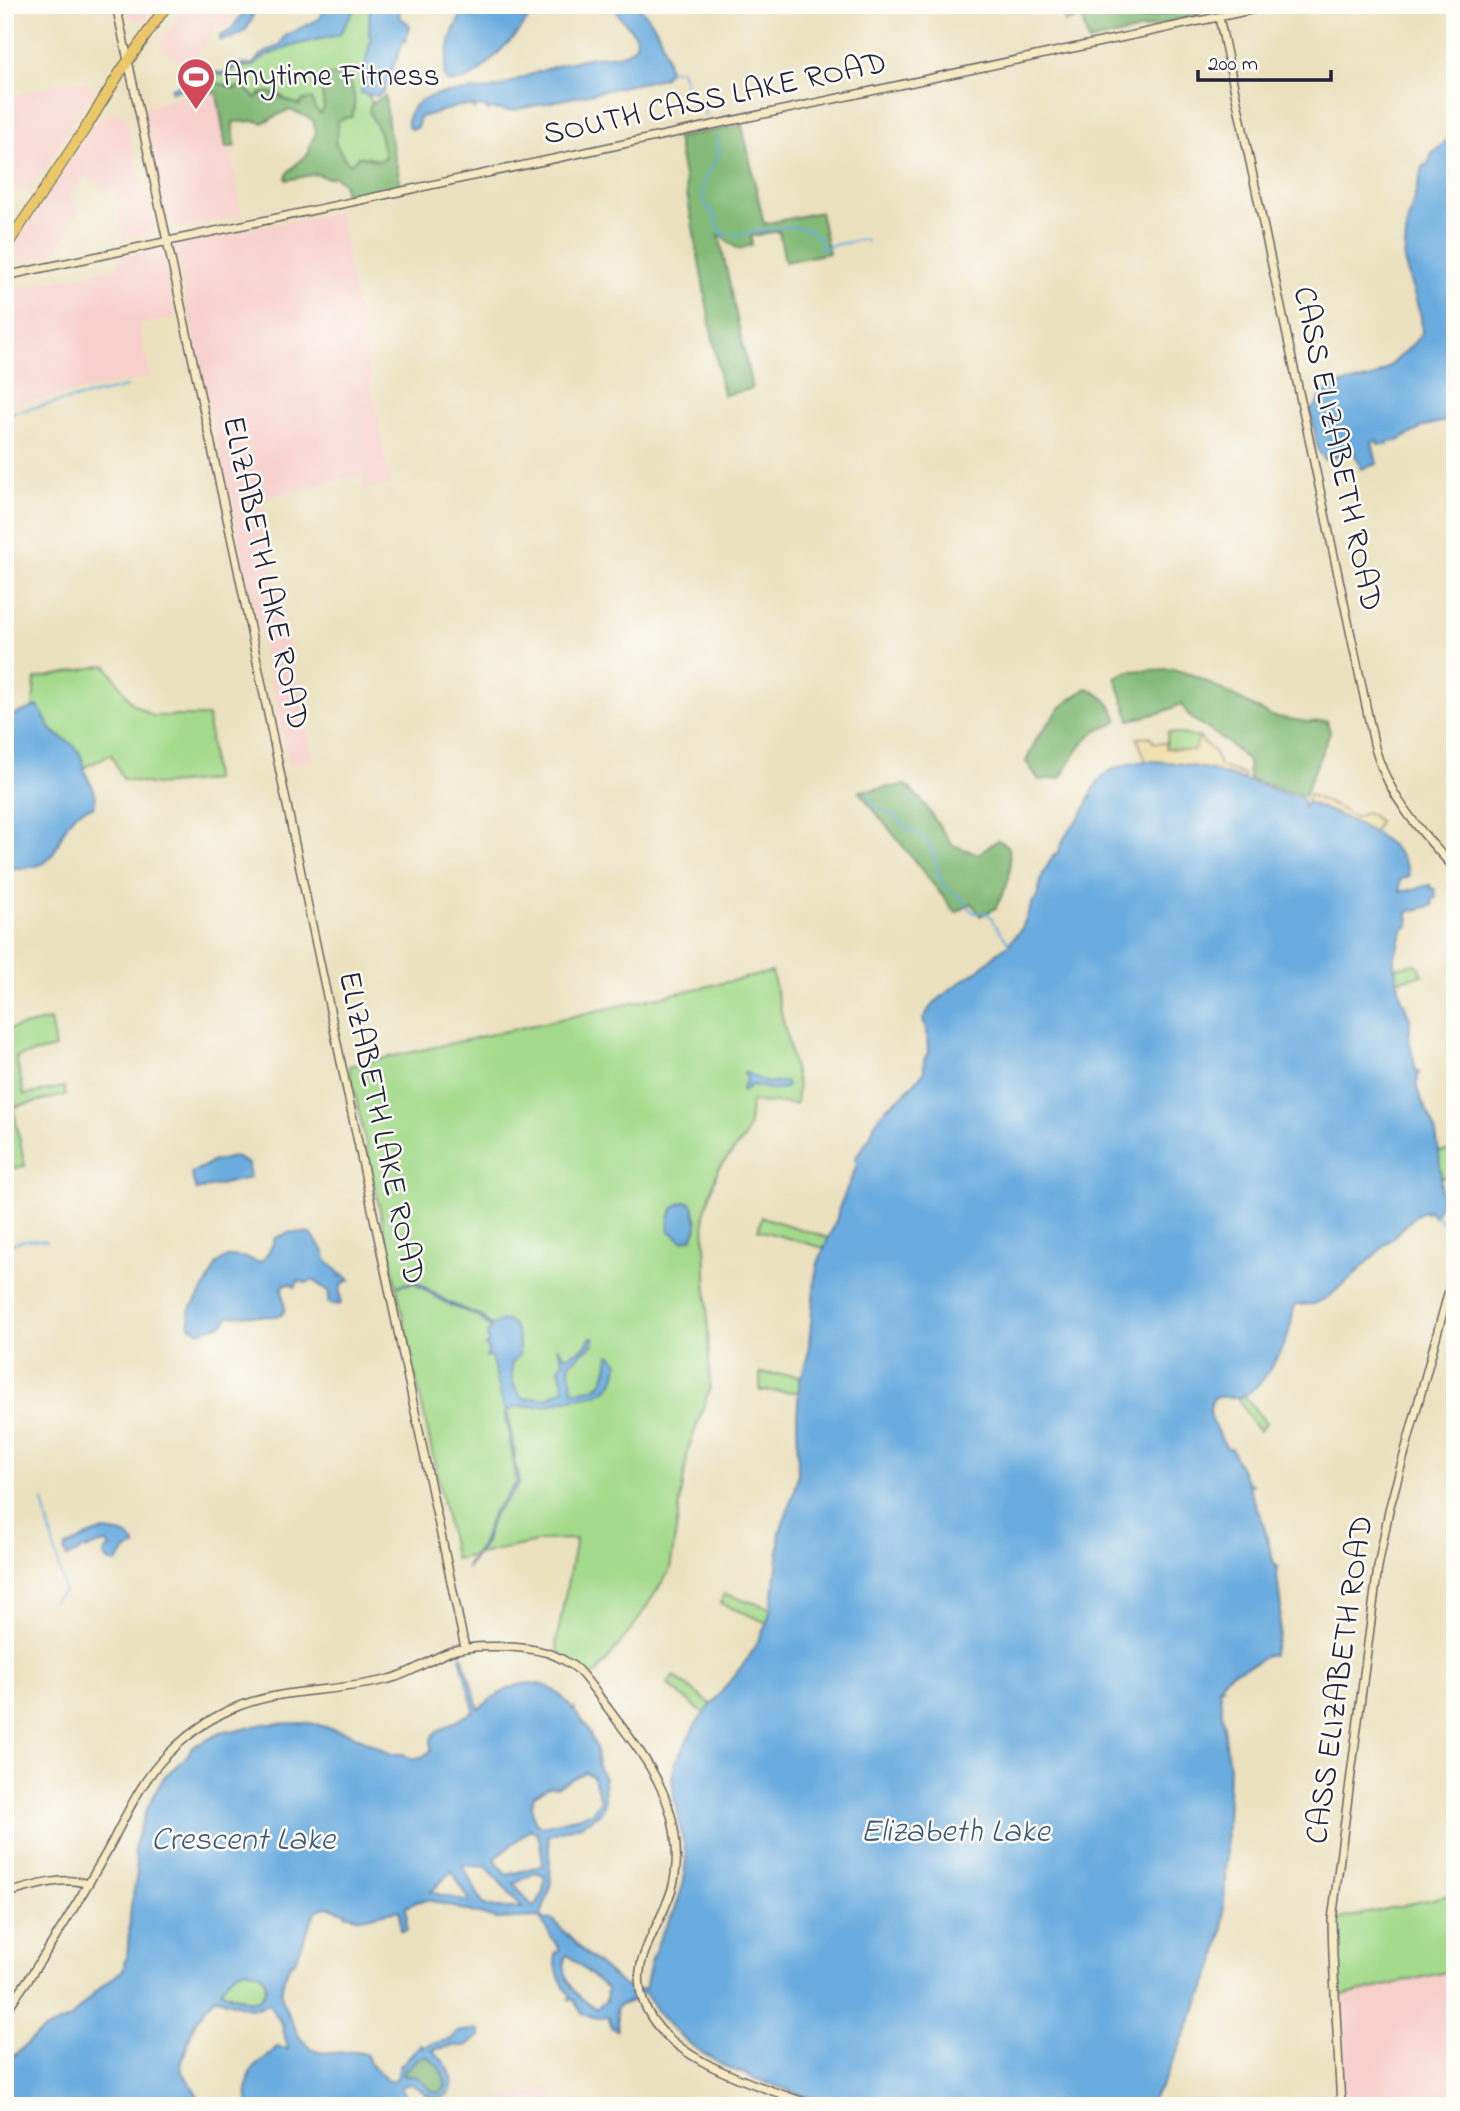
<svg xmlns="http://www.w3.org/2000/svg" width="1460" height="2111" font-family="'Indie Flower',sans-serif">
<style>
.built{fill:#f7d0cc}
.green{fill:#a4da8b;stroke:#637e63;stroke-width:2}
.forest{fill:#83ba77;stroke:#526e59;stroke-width:2}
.sand{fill:#eeda9e;stroke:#887e6c;stroke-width:2}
.water{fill:#6bacdf;stroke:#46678d;stroke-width:2;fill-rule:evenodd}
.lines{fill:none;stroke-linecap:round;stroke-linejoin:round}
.stream{stroke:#6bacdf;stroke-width:2}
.secondary-casing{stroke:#686569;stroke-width:10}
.highway-casing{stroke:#686569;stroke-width:12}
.secondary{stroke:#f7e9c3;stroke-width:7}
.highway{stroke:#eac769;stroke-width:10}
.labels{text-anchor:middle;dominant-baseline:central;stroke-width:5;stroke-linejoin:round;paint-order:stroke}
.poi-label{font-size:32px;fill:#22223b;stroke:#fdfcf7;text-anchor:start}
.street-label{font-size:32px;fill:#22223b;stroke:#fdfcf7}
.water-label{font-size:33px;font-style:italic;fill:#3f597d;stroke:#fdfcf7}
</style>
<rect width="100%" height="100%" fill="#fdfcf7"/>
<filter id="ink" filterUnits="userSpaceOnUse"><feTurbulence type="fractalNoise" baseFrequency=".0143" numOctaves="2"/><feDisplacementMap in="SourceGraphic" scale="14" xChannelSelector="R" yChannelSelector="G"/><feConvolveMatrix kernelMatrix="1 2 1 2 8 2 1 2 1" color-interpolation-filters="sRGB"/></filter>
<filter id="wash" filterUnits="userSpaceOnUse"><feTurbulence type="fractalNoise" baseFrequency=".00686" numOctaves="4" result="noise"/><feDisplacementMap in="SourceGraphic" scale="28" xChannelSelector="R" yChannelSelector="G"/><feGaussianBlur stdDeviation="1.57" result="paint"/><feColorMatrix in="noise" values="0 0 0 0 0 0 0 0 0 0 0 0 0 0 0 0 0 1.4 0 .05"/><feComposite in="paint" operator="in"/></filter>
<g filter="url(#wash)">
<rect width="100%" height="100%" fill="#ebe1bf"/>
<g class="built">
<polygon points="123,5 157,5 146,21 127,18"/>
<polygon points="185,5 217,25 189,67 161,48 162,42"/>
<polygon points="192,5 241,5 227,27"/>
<polygon points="78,80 88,83 94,89 30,192 25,188 22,191 5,180 5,100 27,92"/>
<polygon points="191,92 217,92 226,147 232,155 242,215 183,227 169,225 144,109"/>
<polygon points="109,113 124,114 127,119 143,197 116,202 114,194 85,176 69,197 80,209 70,224 70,230 56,252 28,259 17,255 16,242 98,119 104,120"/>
<polygon points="148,197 155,231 123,238 116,204"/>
<polygon points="339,212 390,485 365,489 361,475 260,499 313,760 289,766 176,254 183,241"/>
<polygon points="158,249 162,253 175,317 139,325 150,377 5,407 5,292 119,267 118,258"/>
<polygon points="1455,1970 1455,2097 1446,2103 1421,2106 1344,2106 1341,1996"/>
<polygon points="549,2088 553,2106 478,2106 479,2103"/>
</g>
<g class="green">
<path d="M357,5H370L369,34L371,38L365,66L367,75L362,93L368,95L372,103L369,111L380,133L385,156L380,161L368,156L352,163L347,162L335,143L338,133L337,122L343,118L321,84L324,108L321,115L315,109L288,101L279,94L261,93L255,98L247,90C233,88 221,82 207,82L206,75L215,73L224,75L236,67L254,66L260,58L301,42L339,35Z"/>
<polygon points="106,665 132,703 153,716 208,716 214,780 155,785 123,779 111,754 77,771 31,732 35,679"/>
<polygon points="1168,732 1199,737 1195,751 1166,748"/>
<polygon points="1414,964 1419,966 1423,975 1397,980 1394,968"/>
<polygon points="772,972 798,1086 796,1104 751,1102 749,1124 745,1137 718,1169 704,1215 710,1388 688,1450 670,1570 636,1623 597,1673 590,1677 559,1654 556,1643 576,1539 546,1540 455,1559 349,1066"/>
<polygon points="50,1020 55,1048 16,1057 24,1095 64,1087 66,1095 13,1107 25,1166 5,1170 5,1030"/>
<polygon points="1455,1150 1455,1176 1441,1177 1438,1152"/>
<polygon points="762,1217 829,1238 824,1248 758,1230"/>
<polygon points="760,1373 801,1376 799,1392 760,1391"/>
<polygon points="1244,1396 1266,1423 1259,1431 1253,1424 1238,1398"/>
<polygon points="724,1594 771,1608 767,1623 720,1603"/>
<polygon points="674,1676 712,1705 705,1714 667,1684"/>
<polygon points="1455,1894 1455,1970 1341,1996 1335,1920"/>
<path d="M245,1969C248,1970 256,1971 258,1972C269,1978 267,1993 258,2000H246L220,1990C226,1981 234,1972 245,1969Z"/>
</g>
<g class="forest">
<path d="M1061,5C1080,5 1095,17 1112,17C1118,17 1124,15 1130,15L1136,19L1182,11L1191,5H1197L1199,16L1088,42L1082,18L1065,22Z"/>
<path d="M328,75H339L344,81L351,84C355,96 356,105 352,117L343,118L337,122L338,133L335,143L347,162L352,163L359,156L379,161L385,157L380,133L369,111L372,103L385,96L389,131L401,185L345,197L343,183L334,176L328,178L316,174L286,180V176L289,171L309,153L310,143L316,133L313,120C280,104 291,111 262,123L258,121L233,122L235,146L226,148L217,93L204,91L201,84C213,79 223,85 235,89L241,86L247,90L255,98C270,87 275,95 288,101C292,103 296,103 299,106L303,100L312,99L315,109L321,114L324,108L321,84Z"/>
<polygon points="742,125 764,224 820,212 829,253 785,262 779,231 751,236 752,245 738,249 719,235 752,389 723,395 677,138"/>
<polygon points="1172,669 1196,676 1271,716 1308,722 1327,721 1330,732 1304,796 1249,779 1248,761 1227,742 1190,717 1181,704 1163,712 1130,720 1115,677 1129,671"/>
<path d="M1087,688C1103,696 1113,704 1118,721C1110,727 1101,728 1093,733C1079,744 1070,764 1060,778L1039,780L1026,762L1037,738L1061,707Z"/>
<path d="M906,785L923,802L952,845L978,854L998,840L1008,846C1010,857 1011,870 1008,881C1006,890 999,899 996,908L980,916L972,903L956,913L859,791Z"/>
<path d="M421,2056L430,2057L442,2070L446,2084L441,2092H434L420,2080L404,2075L405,2069C411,2066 413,2059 421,2056Z"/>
</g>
<g class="sand">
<path d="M1150,736L1154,743H1166V748L1194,751L1199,737L1215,753L1220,766L1244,775L1243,780C1210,769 1180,761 1146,761L1137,738Z"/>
<polygon points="1309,794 1343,810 1354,818 1367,812 1379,821 1373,834 1330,812 1307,802"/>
</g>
<g class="water">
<path d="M249,5H255C252,28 243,38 220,40V36L230,31Z"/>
<path d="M328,5H357L339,35C319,39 264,50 254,66L236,67L224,75C203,71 191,89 171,92V88C188,83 205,69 223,73L235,65L253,64L259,56L280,45L285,36L319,19Z"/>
<polygon points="370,5 398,5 400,18 408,23 410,28 406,37 407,41 404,40 383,92 377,96 362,93 361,91 367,75 365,66 371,38 369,34"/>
<path d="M470,5H542L531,15L516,35L479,72L468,79L451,83L447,81L444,75C448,50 451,23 470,5Z"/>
<path d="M614,5H636C657,21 665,45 669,71L663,78L510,111L492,109L487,111L486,107L475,106L474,110L472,106H460L420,117L417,128L411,129L408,127C404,87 465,93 491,89C502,87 511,82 521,78C543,70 566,62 588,58C605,54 626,60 637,43C636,28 618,21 614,5Z"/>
<polygon points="1075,5 1134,5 1140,12 1147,5 1191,5 1188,9 1182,11 1136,19 1130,15 1105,17"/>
<path d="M1455,133V419L1420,427V429L1398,441L1388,442V445L1378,444L1377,440L1372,442L1377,464L1361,469L1355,454L1352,451L1325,460L1318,450L1310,409L1314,408C1331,376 1345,387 1374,377C1385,373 1415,343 1422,333L1421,317L1404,261L1407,224L1423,166L1428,164L1432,154Z"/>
<path d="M38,706C44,714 45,722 52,730C58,737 67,740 74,746C82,753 83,762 85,771C89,784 101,794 93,807C59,811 64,851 44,863C32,870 18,867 5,870V727L10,717L13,715Z"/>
<path d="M1146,761C1200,761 1250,783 1301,798L1304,802L1302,807L1304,808L1307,802C1336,814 1407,839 1409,876L1400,880V892L1430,885L1431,889H1435L1436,898L1432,899L1433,905L1408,912L1409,926L1404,928L1395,955L1394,965L1401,997L1410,1018L1409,1039L1416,1071L1419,1072C1412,1094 1427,1106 1434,1127C1439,1142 1444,1193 1439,1207C1438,1210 1435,1213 1434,1216L1428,1210L1426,1213L1424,1211L1416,1215L1349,1280L1328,1297L1314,1304L1295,1305C1292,1313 1292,1323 1289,1332C1282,1350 1262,1390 1242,1396C1233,1399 1224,1396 1215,1397C1202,1412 1218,1432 1226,1447L1231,1448L1246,1480H1248L1247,1483H1251L1252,1485L1249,1487L1264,1526L1273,1561L1278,1567L1276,1568L1281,1608L1279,1635L1272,1655L1269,1654C1264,1657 1259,1661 1254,1664C1240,1670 1229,1669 1221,1684L1223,1687H1219L1229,1768L1223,1930C1219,1941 1218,1954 1214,1966C1206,1988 1196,2009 1186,2031C1174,2057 1167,2085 1145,2106H836L767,2083L722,2065L695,2048L673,2029L658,2013L645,1993L637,1994L636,1999L618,2006L616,2010L618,2030L612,2028L608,2017L597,2018L582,2014L573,1999L569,2000L570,1995C560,1982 554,1969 555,1952H559V1949L539,1917L497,1919L428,1900L419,1901L406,1907L407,1930L401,1931L399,1910L361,1918L345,1914V1912L328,1907L316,1910L294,1963L292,1962C271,1997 286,2007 301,2040L304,2041C318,2064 349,2045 367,2055L368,2062C377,2068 381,2075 388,2081H394L397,2078L400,2066L420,2045H422V2048L431,2044L452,2039L456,2032L478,2029L480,2036L466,2046H452L432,2050C442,2058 460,2079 449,2093C445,2097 439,2099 434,2098C425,2096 419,2087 410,2084L401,2087L408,2098L409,2106H249C243,2066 252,2072 277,2047L288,2049L282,2024L269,2004C246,2014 238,2002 216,1998L213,1999L195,2022L181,2065L182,2073L190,2082L203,2106H5V2063L43,2030L71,2018L98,1989L123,1970L125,1965L124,1962L127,1958L131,1906L137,1873L134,1847L146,1810L164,1777L187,1756L192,1747L225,1731L230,1730L232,1732L263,1724L310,1723L349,1733L391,1754H403L412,1759L424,1756L431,1750V1739L434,1734L474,1711L460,1656L462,1655L479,1709C485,1705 490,1699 497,1695C527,1676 551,1679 573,1710L575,1708V1712L586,1725L596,1747L598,1766L604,1779L605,1804L600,1813L590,1820L581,1825L548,1835L551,1886L541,1915L545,1920L552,1919L582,1950L623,1985L636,1990L645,1989L651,1962L661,1935L675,1910L684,1882L686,1855L674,1798L672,1776L676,1761L695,1725L749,1657L766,1625L770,1613L777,1568L780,1532L795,1489L798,1473L797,1417L799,1390V1378L802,1375L808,1355L815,1278L818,1263L837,1218L839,1208L857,1165L855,1158L870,1137L874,1125L886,1108L904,1094L924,1072V1060L928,1052L927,1032L923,1019L932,1005L952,988L980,969L998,952L1008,945L1022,928L1032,903L1037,897L1043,873L1054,855L1058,853C1060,847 1062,842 1065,837C1072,824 1088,811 1089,797L1091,798C1096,771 1121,764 1146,761ZM585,1772L593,1777L601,1800L591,1813L544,1826L537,1824C531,1815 531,1805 534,1795L549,1787L559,1786ZM530,1829L537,1833L540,1842L543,1865L507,1875L495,1859ZM462,1865L487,1867L522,1908H496L484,1905ZM452,1871L469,1900L468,1902L431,1892ZM537,1872L545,1876L543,1891L537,1905L532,1906L514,1883ZM568,1955L607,1989L606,2001C605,2002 597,2008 596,2008C594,2008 593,2006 591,2005C575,1996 561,1976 565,1957ZM246,1969C251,1970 258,1970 261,1975C269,1983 267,2000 253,2001C243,2001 230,1995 221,1991C224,1981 235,1972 246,1969ZM427,2056C437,2063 444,2074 446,2086C437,2101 426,2086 418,2077L405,2076L403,2074L405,2069C414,2065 413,2058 427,2056Z"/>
<polygon points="744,1073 747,1073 766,1083 786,1082 787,1085 785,1088 773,1090 751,1085 743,1092 742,1088 747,1079"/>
<polygon points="235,1157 248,1164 250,1178 196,1190 191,1173 214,1161"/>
<path d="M685,1202C695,1203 693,1206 695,1214C698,1225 698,1228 692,1238L682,1241L669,1230C667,1217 672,1205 685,1202Z"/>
<path d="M291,1232L311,1234L324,1252L326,1260L338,1271L340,1276L343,1274L350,1280L342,1284L340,1290L341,1304L332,1305L328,1302L329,1291C322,1289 319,1283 313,1280L306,1283L299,1281L295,1287L291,1284L284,1285L282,1289L285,1309L282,1315C264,1319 247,1313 229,1316L223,1324L199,1332L190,1326L189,1311L204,1289L217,1264L227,1257L233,1256L247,1258L257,1262L262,1261L269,1252L275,1238Z"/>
<path d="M415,1281L450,1303L481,1316L492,1326C516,1309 520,1338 519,1356L512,1363C510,1376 513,1390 524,1399L547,1398L564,1389L559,1369L563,1360L557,1347L566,1357L584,1347L591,1337L594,1338L593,1344L569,1364L573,1391C603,1391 606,1381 609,1355L613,1356L618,1363C615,1399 592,1394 566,1400C557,1402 548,1406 539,1406C526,1407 518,1404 507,1411L515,1453L514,1462L519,1476V1485L493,1515L484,1545L467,1568V1565L482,1544L492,1514L517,1482L505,1411L491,1356L486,1357L489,1350L485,1346L488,1344L487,1334L491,1328L478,1316L449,1305L414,1283L398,1286Z"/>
<path d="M101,1531C115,1532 131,1532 136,1547C133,1548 129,1548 127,1550C119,1555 123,1565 108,1561L104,1555L105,1551L110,1548L107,1543C97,1544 91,1549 81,1549L78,1553L67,1557L64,1551L66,1547C78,1542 89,1534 101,1531Z"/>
</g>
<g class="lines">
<g class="stream">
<polyline points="680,70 682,72 689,100 701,103 706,116"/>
<polyline points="669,71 676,70"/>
<path d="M716,135L720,152L710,171L705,177L703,192L705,204L715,216L718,226L723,235C731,234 739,235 746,234C765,230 819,215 822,249L834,245L865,239L867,242"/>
<polyline points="5,414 127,387"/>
<polyline points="866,793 873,804 887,813 894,815 910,830 915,831 928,842 937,863 937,872 944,886 962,899 974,913 986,912 992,918 993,922 1009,943"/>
<polyline points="1435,1215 1442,1222 1455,1223"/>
<path d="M5,1256L7,1247C19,1239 33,1238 47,1241"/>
<polyline points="43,1501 64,1589 63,1592 53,1601"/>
</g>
</g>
</g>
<g filter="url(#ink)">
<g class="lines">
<defs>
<g id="secondary">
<polyline points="116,5 233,546 305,892 465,1648"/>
<path d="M1219,17L1375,748C1389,798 1421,832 1455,869"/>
<polyline points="5,276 1274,5"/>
<path d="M5,1894C30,1887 63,1875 88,1884"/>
<path d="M5,2012C42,1962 74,1909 105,1855C124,1821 139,1782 168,1754C188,1734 212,1716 239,1706C286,1688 340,1692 389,1679C411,1674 428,1660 449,1652C474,1643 523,1646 548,1653C557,1656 570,1663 577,1669C589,1681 599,1697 610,1711C627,1734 645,1756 658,1782C674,1812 681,1852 673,1885C662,1928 623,1964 647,2010C674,2064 763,2087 816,2106"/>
<polyline points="1341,2106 1333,1956 1332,1920 1378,1567 1389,1510 1455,1268"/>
</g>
<polyline id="highway" points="5,248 87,126 119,74 167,5"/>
</defs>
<use href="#secondary" class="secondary-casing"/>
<use href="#highway" class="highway-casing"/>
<use href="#secondary" class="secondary"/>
<use href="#highway" class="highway"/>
</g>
</g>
<defs>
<symbol id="stadium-pin" viewBox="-11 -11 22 30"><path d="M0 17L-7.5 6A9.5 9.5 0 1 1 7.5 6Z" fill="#d1495b" stroke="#fdfcf7"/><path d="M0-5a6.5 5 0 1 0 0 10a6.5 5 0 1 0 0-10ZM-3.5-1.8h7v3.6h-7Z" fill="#fff"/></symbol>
</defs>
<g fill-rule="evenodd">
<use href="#stadium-pin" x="174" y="55" width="44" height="60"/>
</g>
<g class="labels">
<g class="poi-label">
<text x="223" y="77">Anytime Fitness</text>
</g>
<g class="street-label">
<text transform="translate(715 100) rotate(-12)">SOUTH CASS LAKE ROAD</text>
<text transform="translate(1336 449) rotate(78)">CASS ELIZABETH ROAD</text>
<text transform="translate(264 573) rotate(78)">ELIZABETH LAKE ROAD</text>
<text transform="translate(380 1128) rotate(78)">ELIZABETH LAKE ROAD</text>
<text transform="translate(1341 1680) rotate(-82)">CASS ELIZABETH ROAD</text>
</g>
<g class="water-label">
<text x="955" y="1833">Elizabeth Lake</text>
<text x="243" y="1841">Crescent Lake</text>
</g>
</g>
<rect width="1460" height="2111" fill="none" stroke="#fdfcf7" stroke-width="28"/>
<path d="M1198 70v10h133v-10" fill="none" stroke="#22223b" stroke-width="3.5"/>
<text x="1208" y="70" font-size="21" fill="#22223b" stroke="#fdfcf7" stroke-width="5" paint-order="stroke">200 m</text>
</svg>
